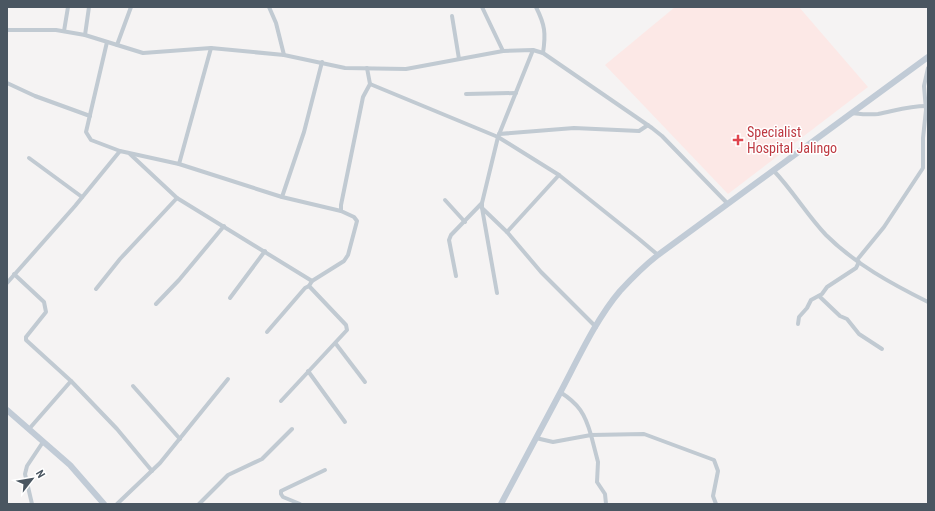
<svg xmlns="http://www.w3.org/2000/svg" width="935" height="511" font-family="'Roboto Condensed',sans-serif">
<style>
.medical{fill:#fce8e6}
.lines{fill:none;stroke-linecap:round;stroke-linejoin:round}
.street{stroke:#c1cad2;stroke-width:4}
.secondary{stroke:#c1cbd6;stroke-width:6}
.health-dot{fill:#e0444e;stroke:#fff;stroke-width:1.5}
.labels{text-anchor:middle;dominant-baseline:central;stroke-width:3;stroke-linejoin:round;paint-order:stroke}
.health-label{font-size:14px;fill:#be3a42;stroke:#fff;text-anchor:start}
</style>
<rect width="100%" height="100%" fill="#f5f3f3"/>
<polygon class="medical" points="675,7 799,7 868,87 728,194 605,65"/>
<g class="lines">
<g class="street">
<polyline points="269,7 276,23 284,55"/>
<polyline points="482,7 503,51"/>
<path d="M536,7C545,25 546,33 543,53"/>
<polyline points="452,16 459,59"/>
<polyline points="7,30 56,30 85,35 143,53 211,48 284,55 345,68 406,69 503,51 533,50 543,53 652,128 662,136 728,204"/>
<polyline points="64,31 68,7"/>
<polyline points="85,35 89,7"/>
<polyline points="107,42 86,132 91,140 120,151"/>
<polyline points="117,45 131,7"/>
<polyline points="7,83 35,96 90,116"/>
<polyline points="370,84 498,137 559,175 639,239 658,255"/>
<polyline points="466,94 516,93"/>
<path d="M852,113C861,114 869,115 878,114C894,111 909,106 926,106"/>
<polyline points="499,134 574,128 639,131 648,125"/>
<polyline points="130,154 177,198 312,281 309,286 346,325 347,330 281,401"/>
<polyline points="29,158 82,197"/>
<polyline points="179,164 282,197 304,132 322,62"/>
<path d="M774,171C793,191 807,215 826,235C855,264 892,284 928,302"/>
<polyline points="282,197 341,211"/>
<polyline points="445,200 465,222"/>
<polyline points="482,203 482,208 507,232 541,272 596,327"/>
<polyline points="482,208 497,293"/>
<polyline points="507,232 559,175"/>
<polyline points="857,260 884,227 923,168 923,138 926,110 924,86 928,68"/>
<polyline points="14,274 44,302 46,312 26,337 26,340 71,381 117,429 152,471"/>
<polyline points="456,276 449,240 451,235 482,203 498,137 533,50"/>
<polyline points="312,281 344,261 348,255 357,221 354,217 341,211 341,205 363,97 370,84 367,68"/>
<polyline points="7,283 75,206 120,151 179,164 211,48"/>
<polyline points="96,289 120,259 177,198"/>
<polyline points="819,296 840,316 847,319 859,334 882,349"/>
<polyline points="230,298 265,251"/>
<polyline points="156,304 179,280 224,226"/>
<polyline points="798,324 799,317 807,308 811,300 822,294 827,287 856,268 859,262"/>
<polyline points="267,332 305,288 309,286"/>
<polyline points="336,344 365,382"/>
<polyline points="308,371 345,422"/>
<polyline points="133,386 180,439"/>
<path d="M560,392C579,404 585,414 591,435L644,434L714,460L718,471L713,496L716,504"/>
<polyline points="29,429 71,381"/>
<polyline points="536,438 553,442 591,435 598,462 597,482 605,494 606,504"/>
<polyline points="32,504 25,474 27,466 43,442"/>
<polyline points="117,504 160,463 228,379"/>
<polyline points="199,504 228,475 262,459 292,429"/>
<polyline points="300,504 283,497 281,494 281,491 325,470"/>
</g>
<g class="secondary">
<polyline points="7,410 70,465 104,504"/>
<path d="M501,504C521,467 540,430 560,393C577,361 596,319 620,291C632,278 644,266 658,255L928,57"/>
</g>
</g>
<path class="health-dot" d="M736 134h4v4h4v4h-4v4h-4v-4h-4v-4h4z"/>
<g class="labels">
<g class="health-label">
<text x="747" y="132">Specialist<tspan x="747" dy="16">Hospital Jalingo</tspan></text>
</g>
</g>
<rect width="935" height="511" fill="none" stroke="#4a5661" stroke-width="16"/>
<g transform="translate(32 479) rotate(59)" stroke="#ffffff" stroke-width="3" paint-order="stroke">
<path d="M0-3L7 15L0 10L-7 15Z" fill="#4a5661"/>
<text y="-6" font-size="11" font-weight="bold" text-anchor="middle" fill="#4a5661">N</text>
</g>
</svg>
